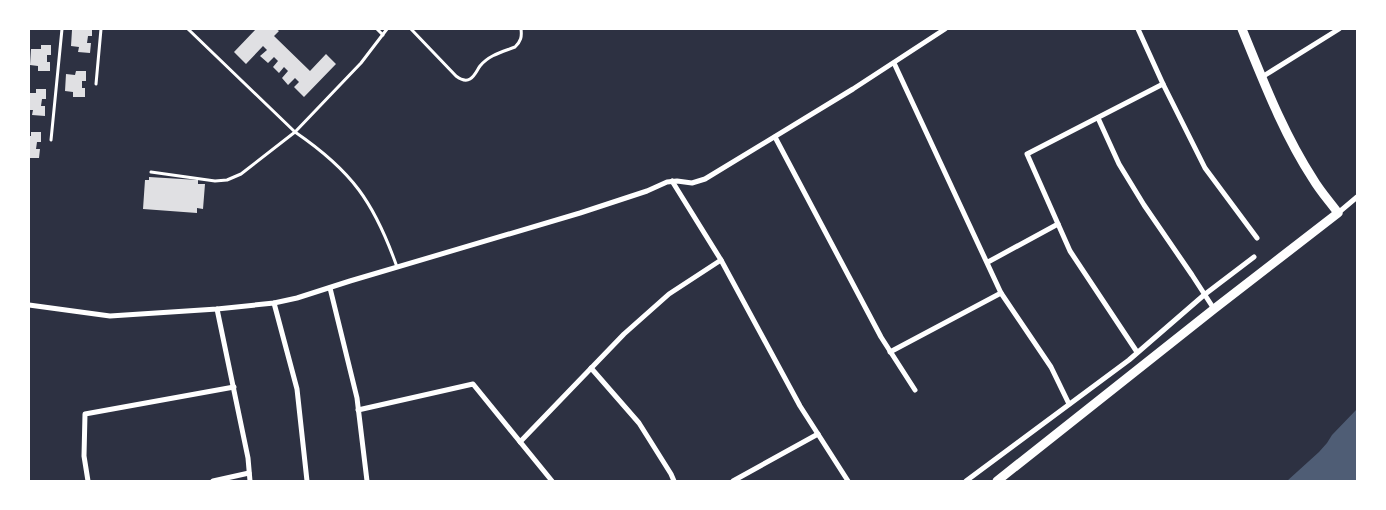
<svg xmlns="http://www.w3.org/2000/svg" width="1386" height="510" font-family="'IBM Plex Sans',sans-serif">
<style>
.water{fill:#4f5d75}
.building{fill:#e0e0e3}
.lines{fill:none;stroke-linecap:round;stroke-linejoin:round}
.service{stroke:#fff;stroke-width:3}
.minor{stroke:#fff;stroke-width:5}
.tertiary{stroke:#fff;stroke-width:9}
</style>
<rect width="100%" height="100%" fill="#2d3142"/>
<polygon class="water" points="1357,409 1357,481 1287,481 1319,452 1327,443 1332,435"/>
<g class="building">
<polygon points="81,29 92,29 92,36 88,36 87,43 91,43 90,53 78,52 79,47 71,46 72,30 81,30"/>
<polygon points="256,29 276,29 279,31 274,36 310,71 326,54 336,64 304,97 294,87 299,82 295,78 288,85 282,78 288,71 284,67 279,73 273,67 278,61 274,57 268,63 260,56 267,50 263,46 246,64 234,52"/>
<polygon points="41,45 51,45 51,55 47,55 47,62 50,62 50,71 38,71 38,66 30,65 31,49 41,49"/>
<polygon points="76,71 86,71 86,81 82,81 82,88 85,88 85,97 73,97 73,92 65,91 66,74 75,75"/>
<polygon points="36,89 46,89 46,99 42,99 41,106 45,106 45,116 32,115 33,110 29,110 29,93 36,93"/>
<polygon points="31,132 41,132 41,142 37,142 36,149 40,149 39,158 29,158 29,136 31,136"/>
<polygon points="149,177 198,180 198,184 205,184 203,209 197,208 197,213 143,209 145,180 149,180"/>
</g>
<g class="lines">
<g class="service">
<polyline points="188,29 295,132 361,63 387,29"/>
<polyline points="377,29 383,35"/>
<path d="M411,29L456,76C460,79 465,82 470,79C475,76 477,70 480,66C489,55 502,52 515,47C521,41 522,37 521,29"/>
<polyline points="96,84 101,29"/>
<polyline points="51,140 62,29"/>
<path d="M151,172L215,181L227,180L241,174L295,132C352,171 374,202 397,267"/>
</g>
<g class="minor">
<polyline points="1138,29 1163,84 1205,168 1257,238"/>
<polyline points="894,63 1001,293 1051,367 1069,404"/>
<polyline points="1262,77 1339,29"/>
<polyline points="1098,118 1119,164 1144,205 1192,275 1214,309"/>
<polyline points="775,137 881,337 915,390"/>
<polyline points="672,181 721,260 800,406 848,481"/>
<polyline points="1338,213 1357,197"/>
<polyline points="988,262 1058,224"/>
<polyline points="330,288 357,398 367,481"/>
<polyline points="274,303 297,389 307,481"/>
<polyline points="29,305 110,316 217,309 274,303 297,298 350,281 580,213 647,191 667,182 677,181 692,183 705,179 853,89 945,29"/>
<polyline points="217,309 248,458 250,481"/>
<polyline points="890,352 1001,293"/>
<polyline points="1137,352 1070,251 1027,154 1163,84"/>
<polyline points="591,368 639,423 671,474 674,481"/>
<polyline points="358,410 473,384 552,481"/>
<polyline points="520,442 624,334 669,294 721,260"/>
<polyline points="88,481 84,456 85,414 234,387"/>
<polyline points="213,481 249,473"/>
<polyline points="733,481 818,434"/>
<polyline points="966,481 1129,360 1204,295 1254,257"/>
</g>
<path class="tertiary" d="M997,481L1214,309L1338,213C1330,202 1320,191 1313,179C1283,133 1263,80 1242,29"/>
</g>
<rect width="1386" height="510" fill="none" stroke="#ffffff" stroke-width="60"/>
</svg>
